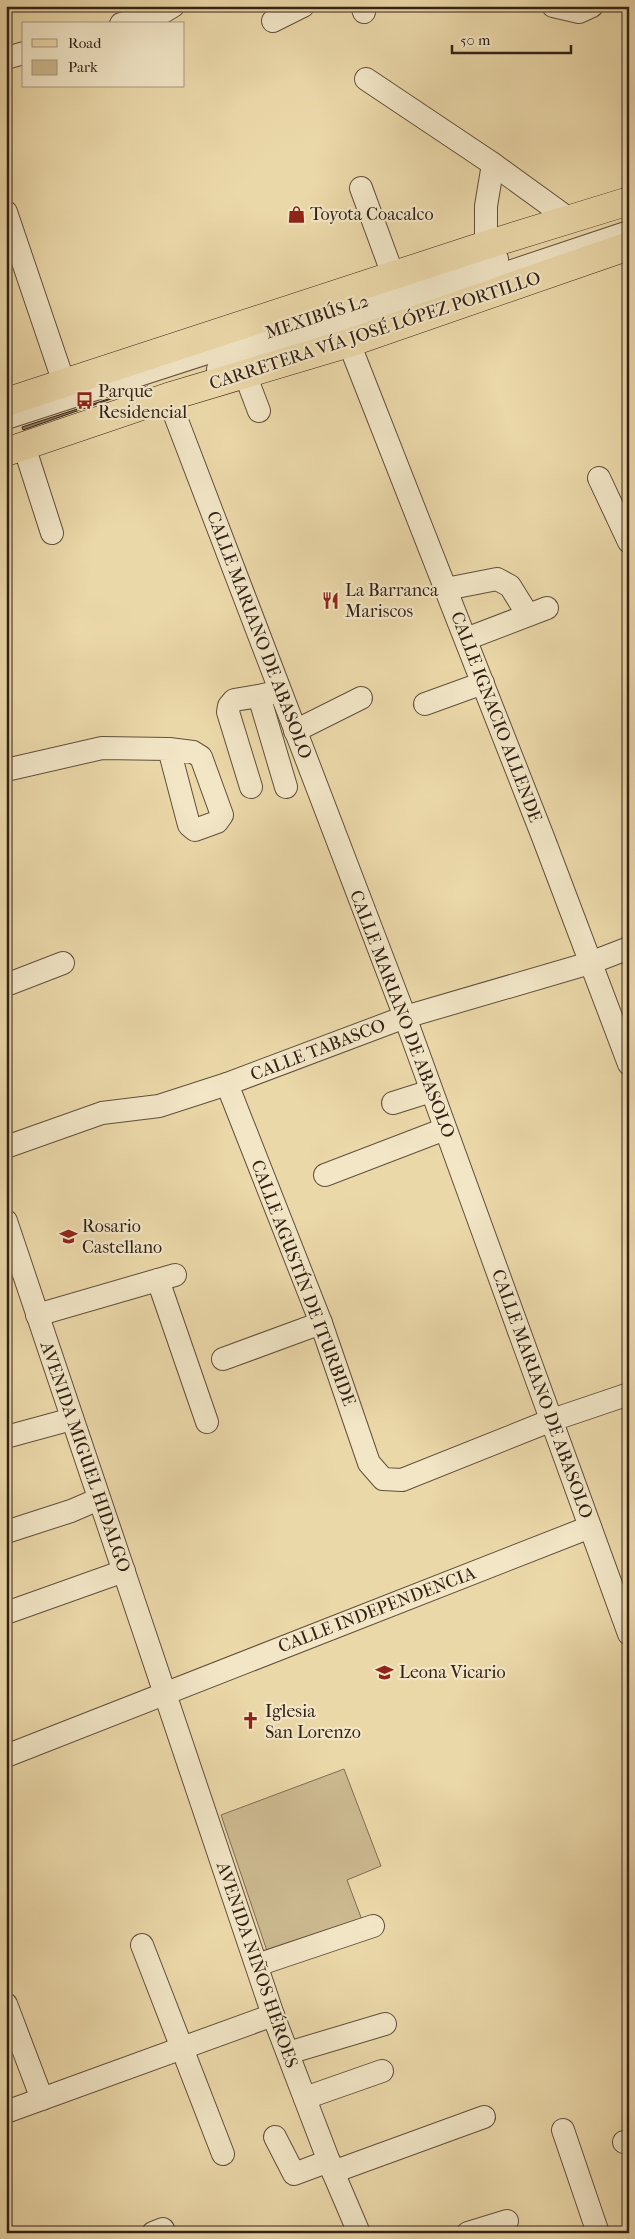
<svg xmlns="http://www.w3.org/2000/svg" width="635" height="2239" font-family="'IM FELL French Canon',serif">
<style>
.green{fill:#ccb990;stroke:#806d54}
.building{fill:#938063;stroke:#332117}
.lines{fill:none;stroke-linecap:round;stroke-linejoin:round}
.minor-casing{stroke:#614f3c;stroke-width:24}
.major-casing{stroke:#332117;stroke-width:29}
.minor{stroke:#f2e6c7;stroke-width:22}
.major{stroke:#ebd8a9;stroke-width:28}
.labels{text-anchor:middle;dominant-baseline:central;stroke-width:4.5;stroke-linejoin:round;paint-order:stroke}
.poi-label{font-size:18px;fill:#332117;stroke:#f2e6c7;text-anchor:start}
.street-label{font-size:18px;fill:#332117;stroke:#f2e6c7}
</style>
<rect width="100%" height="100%" fill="#ebd8a9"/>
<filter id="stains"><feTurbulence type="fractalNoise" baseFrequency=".004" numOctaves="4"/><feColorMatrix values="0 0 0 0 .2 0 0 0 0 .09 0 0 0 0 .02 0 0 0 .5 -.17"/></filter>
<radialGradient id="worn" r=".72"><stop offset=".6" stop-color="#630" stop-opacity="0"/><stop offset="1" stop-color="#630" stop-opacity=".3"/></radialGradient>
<polygon class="green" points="344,1769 381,1866 347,1880 362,1920 267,1951 221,1815"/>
<polygon class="building" points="148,386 23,430 22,427"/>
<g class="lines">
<defs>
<g id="minor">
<polyline points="362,6 364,12"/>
<polyline points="553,6 579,12 592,6"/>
<polyline points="273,21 303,6"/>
<polyline points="121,24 163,12 173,6"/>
<polyline points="6,58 24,53"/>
<polyline points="366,79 493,164 569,219"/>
<polyline points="361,188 393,275"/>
<polyline points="6,212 64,383"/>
<polyline points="486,245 486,206 493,164"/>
<polyline points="349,343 543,837 629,1064"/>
<polyline points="218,369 629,232"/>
<polyline points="245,374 259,411"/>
<polyline points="168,397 405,1017 629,1634"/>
<polyline points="6,418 497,259"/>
<polyline points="24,446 52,533"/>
<polyline points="599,478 629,542"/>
<polyline points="446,589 497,579 510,586 528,615"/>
<polyline points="466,639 547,608"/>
<polyline points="272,693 259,696 286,787"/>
<polyline points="425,704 483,683"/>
<polyline points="295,731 361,698"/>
<polyline points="6,770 102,748 169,749 193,752 201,757 222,815 217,822 195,830 189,825 169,749"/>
<polyline points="251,787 228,712 229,706 234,700 259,696"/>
<polyline points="6,985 63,963"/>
<polyline points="227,1084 321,1323 369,1463 383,1479 402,1480 552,1420 629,1394"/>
<polyline points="393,1103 431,1091"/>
<polyline points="6,1147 102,1113 159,1106 227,1084 405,1017 590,963 629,948"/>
<polyline points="325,1175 445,1129"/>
<polyline points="6,1221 273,2015 333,2172 359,2233"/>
<polyline points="158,1280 207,1422"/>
<polyline points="37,1315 175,1275"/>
<polyline points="223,1359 321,1323"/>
<polyline points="6,1437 72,1419"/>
<polyline points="6,1532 71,1511 99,1499"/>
<polyline points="6,1613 124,1571"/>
<polyline points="6,1756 590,1527"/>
<polyline points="142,1945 223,2154"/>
<polyline points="257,1965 373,1926"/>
<polyline points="6,2004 42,2099"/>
<polyline points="288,2053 385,2024"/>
<polyline points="305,2098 382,2071"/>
<polyline points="6,2112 273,2015"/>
<polyline points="563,2130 598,2233"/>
<polyline points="275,2137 294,2174 329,2161"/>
<polyline points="624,2142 629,2141"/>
<polyline points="333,2172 484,2117"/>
<polyline points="153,2233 163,2229"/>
<polyline points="468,2233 507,2221"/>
</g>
<g id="major">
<polyline points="6,402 486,245 629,201"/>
<polyline points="6,452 168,397 349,343 629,246"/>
</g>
</defs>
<use href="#minor" class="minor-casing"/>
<use href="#major" class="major-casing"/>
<use href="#minor" class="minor"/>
<use href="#major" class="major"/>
</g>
<defs>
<symbol id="shop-bare" viewBox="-9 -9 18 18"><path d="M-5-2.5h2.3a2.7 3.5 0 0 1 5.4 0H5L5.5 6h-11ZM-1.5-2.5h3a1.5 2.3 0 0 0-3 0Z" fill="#8f2418" stroke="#f2e6c7" stroke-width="2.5" paint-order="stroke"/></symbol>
<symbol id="bus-bare" viewBox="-9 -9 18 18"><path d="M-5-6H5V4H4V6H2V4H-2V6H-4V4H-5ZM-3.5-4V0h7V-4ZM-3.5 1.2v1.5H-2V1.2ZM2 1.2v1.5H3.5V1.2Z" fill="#8f2418" stroke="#f2e6c7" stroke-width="2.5" paint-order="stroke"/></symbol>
<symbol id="restaurant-bare" viewBox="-9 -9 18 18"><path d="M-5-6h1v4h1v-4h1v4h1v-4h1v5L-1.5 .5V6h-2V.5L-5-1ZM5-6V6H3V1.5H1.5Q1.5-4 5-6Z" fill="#8f2418" stroke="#f2e6c7" stroke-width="2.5" paint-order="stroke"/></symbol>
<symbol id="school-bare" viewBox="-9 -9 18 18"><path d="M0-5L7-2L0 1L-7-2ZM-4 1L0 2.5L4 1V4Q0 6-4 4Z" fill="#8f2418" stroke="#f2e6c7" stroke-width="2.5" paint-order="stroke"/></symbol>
<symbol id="church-bare" viewBox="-9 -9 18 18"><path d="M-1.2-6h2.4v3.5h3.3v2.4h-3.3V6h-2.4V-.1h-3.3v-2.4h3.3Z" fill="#8f2418" stroke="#f2e6c7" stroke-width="2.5" paint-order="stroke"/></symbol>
</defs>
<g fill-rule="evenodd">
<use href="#shop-bare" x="284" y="202" width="25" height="25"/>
<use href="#bus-bare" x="72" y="388" width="25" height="25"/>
<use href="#restaurant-bare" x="318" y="588" width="25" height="25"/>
<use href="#school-bare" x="56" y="1224" width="25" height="25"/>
<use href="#school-bare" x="372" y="1660" width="25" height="25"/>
<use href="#church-bare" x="238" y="1708" width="25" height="25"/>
</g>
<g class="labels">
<g class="poi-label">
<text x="310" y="214">Toyota Coacalco</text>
<text x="98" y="391">Parque<tspan x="98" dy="21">Residencial</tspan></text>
<text x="345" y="590">La Barranca<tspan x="345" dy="21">Mariscos</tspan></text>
<text x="82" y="1226">Rosario<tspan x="82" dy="21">Castellano</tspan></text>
<text x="399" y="1672">Leona Vicario</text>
<text x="265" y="1711">Iglesia<tspan x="265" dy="21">San Lorenzo</tspan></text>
</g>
<g class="street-label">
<text transform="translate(317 317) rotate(-18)">MEXIBÚS L2</text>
<text transform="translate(375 331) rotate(-18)">CARRETERA VÍA JOSÉ LÓPEZ PORTILLO</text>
<text transform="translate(259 635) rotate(69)">CALLE MARIANO DE ABASOLO</text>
<text transform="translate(496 717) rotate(69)">CALLE IGNACIO ALLENDE</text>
<text transform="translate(402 1014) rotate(69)">CALLE MARIANO DE ABASOLO</text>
<text transform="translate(318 1050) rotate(-21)">CALLE TABASCO</text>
<text transform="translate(303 1283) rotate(69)">CALLE AGUSTÍN DE ITURBIDE</text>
<text transform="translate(542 1394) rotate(70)">CALLE MARIANO DE ABASOLO</text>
<text transform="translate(85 1457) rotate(71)">AVENIDA MIGUEL HIDALGO</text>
<text transform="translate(377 1610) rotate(-21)">CALLE INDEPENDENCIA</text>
<text transform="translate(257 1965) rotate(71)">AVENIDA NIÑOS HÉROES</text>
</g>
</g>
<rect width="635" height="2239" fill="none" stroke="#ebd8a9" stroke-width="25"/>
<rect x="8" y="8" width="620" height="2224" fill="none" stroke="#332117" stroke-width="2.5"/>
<rect x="12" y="12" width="610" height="2214" fill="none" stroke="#332117"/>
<rect x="22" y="22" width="162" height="65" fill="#f2e6c7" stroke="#a69781"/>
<rect x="32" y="39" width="25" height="8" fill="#ebd8a9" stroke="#a69781"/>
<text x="68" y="48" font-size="15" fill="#332117">Road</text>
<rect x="32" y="60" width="25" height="15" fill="#ccb990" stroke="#a69781"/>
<text x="68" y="72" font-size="15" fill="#332117">Park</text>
<path d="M452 45v8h119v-8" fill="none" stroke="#332117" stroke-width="2.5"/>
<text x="460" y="45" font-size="15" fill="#332117" stroke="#f2e6c7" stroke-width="4" paint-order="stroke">50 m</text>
<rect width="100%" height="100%" filter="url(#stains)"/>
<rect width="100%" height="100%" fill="url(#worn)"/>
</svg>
